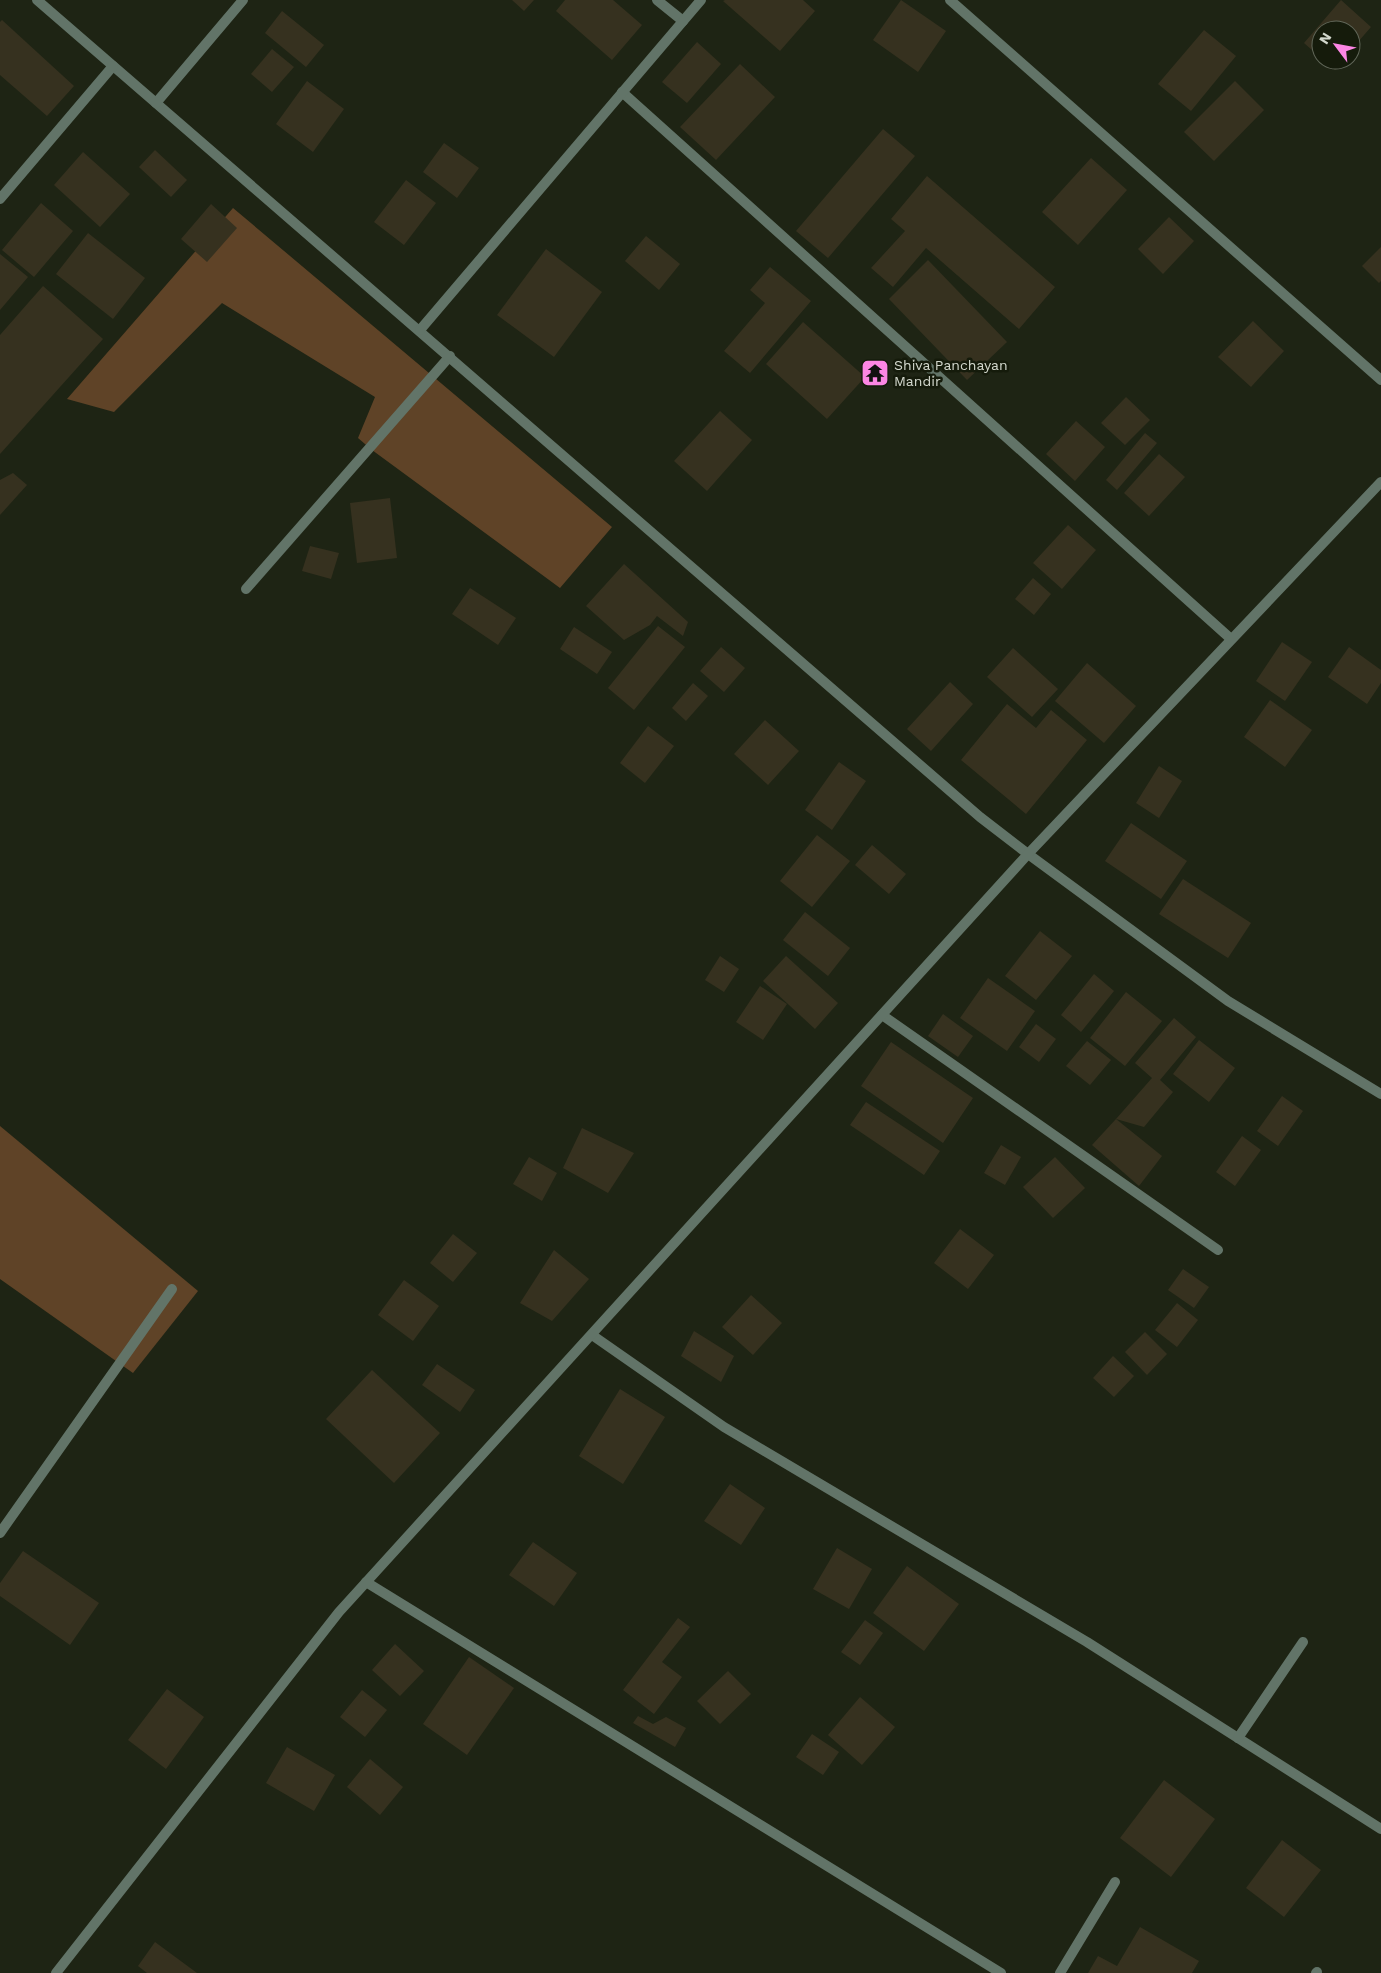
<svg xmlns="http://www.w3.org/2000/svg" width="1381" height="1973" font-family="'Work Sans',sans-serif">
<style>
.green{fill:#5f4327}
.building{fill:#36311f}
.lines{fill:none;stroke-linecap:round;stroke-linejoin:round}
.lane{stroke:#627468;stroke-width:10}
.street{stroke:#627468;stroke-width:10}
.labels{text-anchor:middle;dominant-baseline:central;stroke-width:5;stroke-linejoin:round;paint-order:stroke}
.poi-label{font-size:14px;fill:#d3d8cd;stroke:#151b0b;text-anchor:start}
</style>
<rect width="100%" height="100%" fill="#1e2414"/>
<g class="green">
<polygon points="233,208 612,527 560,588 372,450 358,438 375,397 222,303 114,412 67,399"/>
<polygon points="0,1126 198,1291 133,1373 0,1279"/>
</g>
<g class="building">
<polygon points="512,0 534,0 524,11"/>
<polygon points="565,0 613,0 642,25 612,60 556,11"/>
<polygon points="725,0 803,0 815,11 780,51 723,1"/>
<polygon points="901,0 946,31 918,72 873,40"/>
<polygon points="1341,0 1371,27 1351,50 1351,30 1321,30 1321,58 1304,43"/>
<polygon points="282,11 324,45 306,67 265,33"/>
<polygon points="2,20 74,86 47,116 0,75 0,22"/>
<polygon points="1204,30 1236,56 1191,111 1158,84"/>
<polygon points="697,42 721,64 687,103 662,82"/>
<polygon points="272,49 294,67 272,92 251,74"/>
<polygon points="1323,60 1343,60 1335,70"/>
<polygon points="740,64 775,97 716,160 680,127"/>
<polygon points="307,81 344,109 313,152 276,124"/>
<polygon points="1235,81 1264,110 1214,161 1184,132"/>
<polygon points="883,129 915,156 828,258 796,231"/>
<polygon points="444,143 479,168 457,198 423,172"/>
<polygon points="155,150 187,180 171,197 139,167"/>
<polygon points="83,152 130,194 100,227 54,185"/>
<polygon points="1091,158 1127,190 1078,245 1042,212"/>
<polygon points="927,176 1055,287 1019,329 926,248 893,287 871,268 905,231 891,219"/>
<polygon points="406,180 436,203 404,245 374,222"/>
<polygon points="41,203 73,231 34,277 2,250"/>
<polygon points="211,204 237,228 207,262 181,239"/>
<polygon points="1169,217 1194,241 1163,274 1138,249"/>
<polygon points="88,233 145,278 113,319 56,274"/>
<polygon points="646,236 680,264 659,290 625,261"/>
<polygon points="1381,247 1381,281 1379,283 1362,266"/>
<polygon points="546,249 602,292 554,357 497,315"/>
<polygon points="0,254 28,277 0,310"/>
<polygon points="928,260 1007,342 967,380 889,299"/>
<polygon points="770,267 811,301 750,373 724,351 765,303 750,290"/>
<polygon points="43,286 103,339 0,454 0,335"/>
<polygon points="1253,321 1284,351 1251,387 1218,357"/>
<polygon points="803,322 865,377 827,419 766,364"/>
<polygon points="1126,397 1150,420 1125,445 1101,423"/>
<polygon points="720,411 752,440 707,491 674,461"/>
<polygon points="1076,421 1105,447 1075,481 1046,454"/>
<polygon points="1145,433 1157,443 1117,490 1106,480"/>
<polygon points="1159,454 1185,477 1149,516 1124,493"/>
<polygon points="13,473 27,485 0,515 0,480"/>
<polygon points="390,498 397,558 357,563 350,503"/>
<polygon points="1068,525 1096,550 1062,589 1033,563"/>
<polygon points="310,546 339,553 331,579 302,571"/>
<polygon points="624,564 688,622 683,636 657,616 650,625 624,640 586,606"/>
<polygon points="1033,578 1051,594 1034,615 1015,599"/>
<polygon points="470,588 516,618 498,645 452,614"/>
<polygon points="658,626 685,647 634,710 608,688"/>
<polygon points="574,627 612,652 597,674 560,649"/>
<polygon points="1282,642 1312,662 1285,701 1256,681"/>
<polygon points="721,647 745,668 724,692 700,671"/>
<polygon points="1349,647 1381,670 1381,683 1367,704 1328,677"/>
<polygon points="1013,648 1058,689 1032,717 987,677"/>
<polygon points="1087,663 1136,706 1104,743 1055,701"/>
<polygon points="950,682 973,704 931,751 907,729"/>
<polygon points="693,683 708,696 686,721 672,708"/>
<polygon points="1270,700 1312,730 1285,767 1244,737"/>
<polygon points="1007,704 1036,728 1051,710 1087,740 1026,814 961,760"/>
<polygon points="765,720 799,751 768,785 734,754"/>
<polygon points="648,726 674,746 645,783 620,763"/>
<polygon points="839,762 866,781 832,830 805,810"/>
<polygon points="1159,766 1182,781 1159,818 1136,803"/>
<polygon points="1131,823 1187,861 1161,899 1105,861"/>
<polygon points="817,835 850,861 812,907 780,881"/>
<polygon points="872,845 906,874 889,894 855,865"/>
<polygon points="1183,879 1251,923 1228,958 1159,914"/>
<polygon points="805,912 850,948 828,976 783,940"/>
<polygon points="1040,931 1072,956 1036,1000 1005,976"/>
<polygon points="720,956 739,969 724,992 705,980"/>
<polygon points="786,956 838,1003 815,1029 763,981"/>
<polygon points="1094,974 1114,991 1081,1032 1061,1015"/>
<polygon points="988,978 1035,1011 1007,1051 960,1018"/>
<polygon points="760,986 787,1004 763,1040 736,1022"/>
<polygon points="1126,992 1162,1021 1125,1066 1090,1038"/>
<polygon points="943,1014 973,1036 958,1057 928,1036"/>
<polygon points="1174,1018 1196,1037 1160,1080 1173,1092 1144,1127 1116,1119 1152,1078 1135,1063"/>
<polygon points="1036,1024 1056,1039 1039,1062 1019,1047"/>
<polygon points="1199,1040 1235,1068 1209,1102 1173,1074"/>
<polygon points="1087,1041 1111,1060 1090,1085 1066,1066"/>
<polygon points="891,1042 973,1098 943,1143 861,1086"/>
<polygon points="1282,1096 1303,1111 1278,1146 1257,1131"/>
<polygon points="866,1102 940,1151 924,1175 850,1125"/>
<polygon points="1116,1119 1162,1156 1139,1186 1092,1145"/>
<polygon points="582,1128 634,1153 608,1193 563,1168"/>
<polygon points="1242,1136 1261,1150 1235,1186 1216,1172"/>
<polygon points="1001,1145 1021,1157 1005,1185 984,1173"/>
<polygon points="529,1157 557,1173 542,1201 513,1184"/>
<polygon points="1055,1157 1085,1188 1053,1218 1023,1187"/>
<polygon points="960,1229 994,1255 968,1289 934,1263"/>
<polygon points="453,1234 477,1253 453,1282 430,1263"/>
<polygon points="554,1250 589,1279 552,1321 520,1303"/>
<polygon points="1183,1269 1209,1287 1194,1308 1168,1290"/>
<polygon points="404,1280 439,1306 413,1341 378,1315"/>
<polygon points="751,1295 782,1323 753,1355 722,1327"/>
<polygon points="1177,1303 1198,1320 1177,1347 1155,1330"/>
<polygon points="694,1331 734,1356 721,1382 681,1356"/>
<polygon points="1145,1332 1167,1354 1147,1375 1125,1352"/>
<polygon points="1113,1356 1134,1376 1114,1397 1093,1378"/>
<polygon points="437,1364 475,1390 460,1412 422,1385"/>
<polygon points="372,1370 440,1433 394,1483 326,1419"/>
<polygon points="620,1389 665,1417 623,1484 579,1456"/>
<polygon points="730,1484 765,1508 741,1545 704,1521"/>
<polygon points="533,1542 577,1573 554,1606 509,1575"/>
<polygon points="837,1548 872,1569 849,1609 813,1589"/>
<polygon points="23,1551 99,1603 70,1645 0,1596 0,1583"/>
<polygon points="907,1566 959,1604 924,1651 873,1613"/>
<polygon points="678,1618 690,1627 662,1662 682,1677 654,1714 623,1690"/>
<polygon points="865,1620 883,1633 860,1665 841,1652"/>
<polygon points="395,1644 424,1671 400,1696 372,1670"/>
<polygon points="469,1657 514,1688 467,1755 423,1724"/>
<polygon points="728,1671 751,1694 720,1724 697,1701"/>
<polygon points="167,1689 204,1717 166,1769 128,1740"/>
<polygon points="362,1690 387,1710 365,1737 340,1717"/>
<polygon points="860,1697 895,1727 862,1765 828,1735"/>
<polygon points="638,1716 653,1724 666,1717 686,1728 675,1747 633,1723"/>
<polygon points="812,1734 839,1752 823,1775 796,1757"/>
<polygon points="287,1747 335,1775 314,1811 266,1783"/>
<polygon points="370,1759 403,1787 380,1815 347,1787"/>
<polygon points="1164,1780 1215,1819 1171,1877 1120,1838"/>
<polygon points="1282,1840 1321,1870 1284,1917 1246,1888"/>
<polygon points="1140,1927 1199,1961 1192,1973 1088,1973 1098,1956 1117,1966"/>
<polygon points="155,1942 197,1973 147,1973 138,1966"/>
</g>
<g class="lines">
<polyline class="lane" points="246,589 450,356"/>
<g class="street">
<polyline points="37,0 980,817 1028,854 1228,1001 1381,1094"/>
<polyline points="657,0 683,21"/>
<polyline points="950,0 1381,380"/>
<polyline points="622,92 1231,639"/>
<polyline points="156,103 243,0"/>
<polyline points="0,199 113,66"/>
<polyline points="420,330 701,0"/>
<polyline points="882,1015 1218,1250"/>
<polyline points="592,1335 724,1427 1087,1642 1381,1829"/>
<polyline points="0,1533 172,1289"/>
<polyline points="366,1582 1001,1973"/>
<polyline points="1238,1738 1303,1642"/>
<polyline points="56,1973 339,1612 1028,854 1381,482"/>
<polyline points="1060,1973 1115,1882"/>
<polyline points="1316,1973 1317,1972"/>
</g>
</g>
<defs>
<symbol id="temple-square" viewBox="-11 -11 22 22"><rect x="-9" y="-9" width="18" height="18" rx="4" fill="#fc86e4" stroke="#151b0b"/><path d="M0-6L5-2H3V0L6.5 2.5H4V6H1.5V3h-3V6H-4V2.5H-6.5L-3 0V-2H-5Z" fill="#111"/></symbol>
</defs>
<g fill-rule="evenodd">
<use href="#temple-square" x="859" y="357" width="32" height="32"/>
</g>
<g class="labels">
<g class="poi-label">
<text x="894" y="365">Shiva Panchayan<tspan x="894" dy="16">Mandir</tspan></text>
</g>
</g>
<g transform="translate(1336 45) rotate(302)"><circle r="24" fill="#151b0b" stroke="#616759"/>
<path d="M0-4L9 19L0 12L-9 19Z" fill="#fc86e4"/>
<text y="-8" font-size="14" font-weight="bold" text-anchor="middle" fill="#d3d8cd">N</text>
</g>
</svg>
